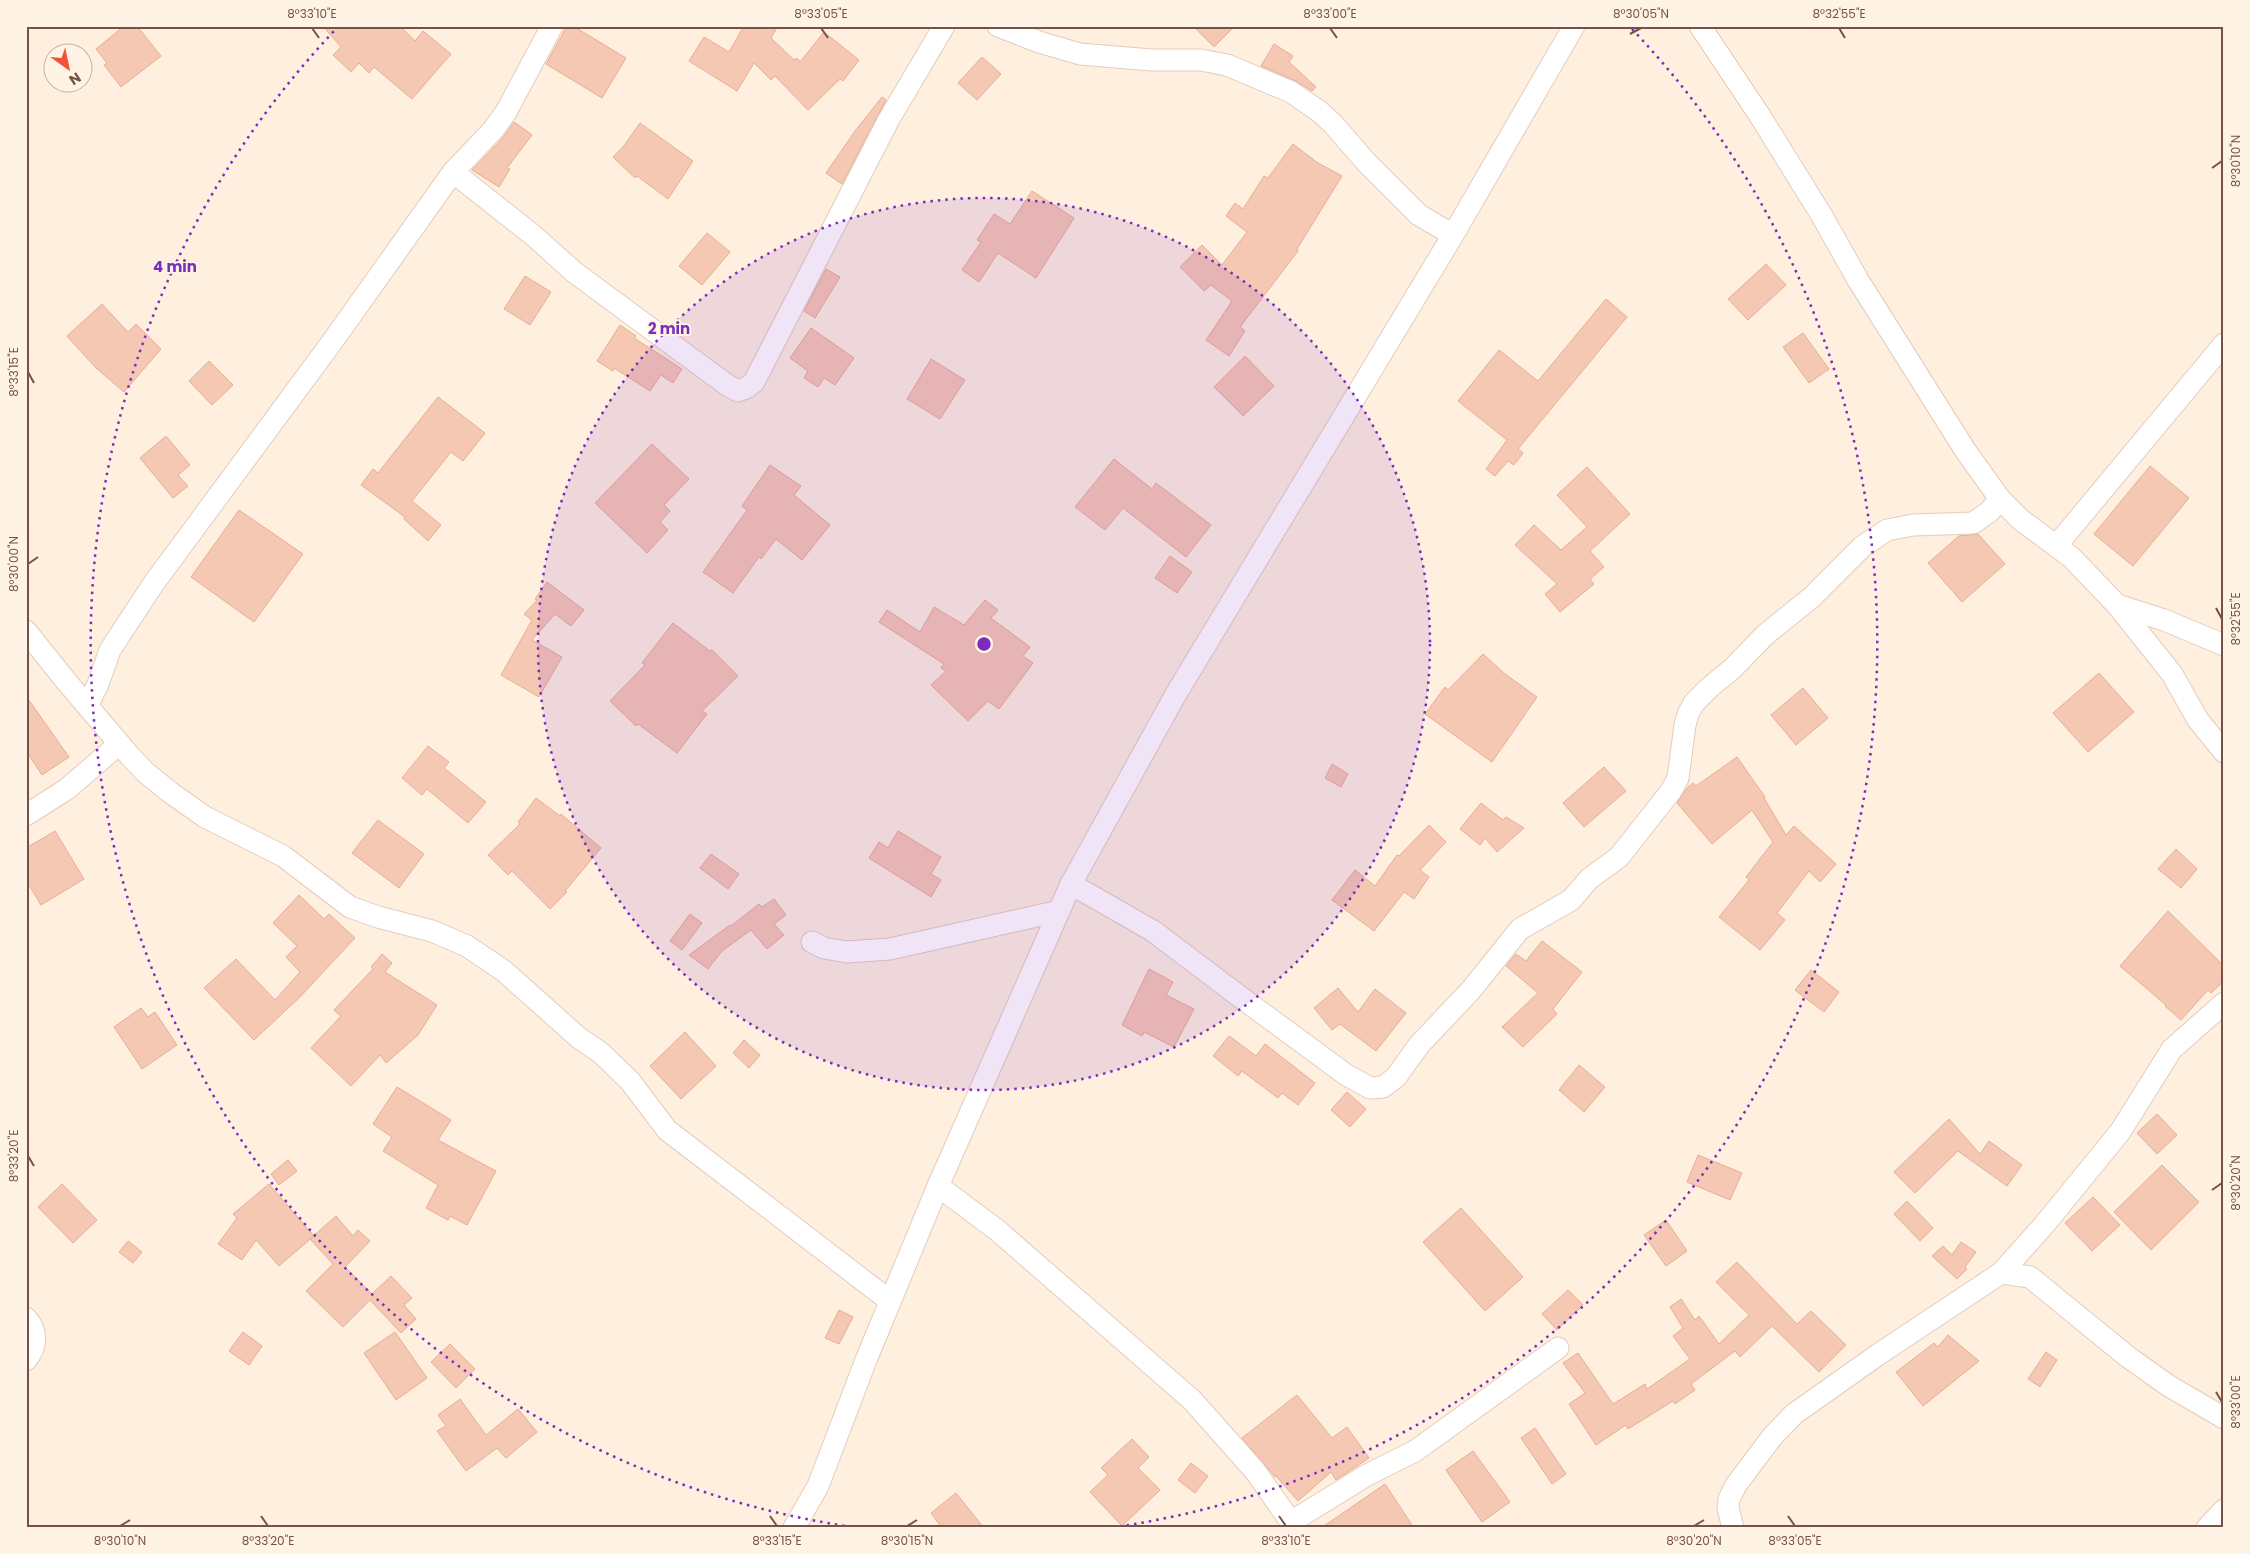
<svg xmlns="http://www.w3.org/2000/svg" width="2250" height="1554" font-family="Poppins,sans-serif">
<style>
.building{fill:#f5c8b4;stroke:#e8ad93}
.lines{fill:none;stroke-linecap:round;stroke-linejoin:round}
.minor-casing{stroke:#e4ccbd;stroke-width:23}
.minor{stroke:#fff;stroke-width:21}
.ticks{fill:none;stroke:#755245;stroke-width:2}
.ring{fill:none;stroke:#7b2cbf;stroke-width:2.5;stroke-dasharray:2.5 5}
.centre{fill:#7b2cbf;stroke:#fff3e6;stroke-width:2.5}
.ring-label{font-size:15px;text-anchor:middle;font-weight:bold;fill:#7b2cbf;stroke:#fff3e6;stroke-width:4;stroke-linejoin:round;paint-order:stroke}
.neatline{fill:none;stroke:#755245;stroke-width:2}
.ticks-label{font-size:12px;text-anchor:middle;fill:#755245}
</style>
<rect width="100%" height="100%" fill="#feefde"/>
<g class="building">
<polygon points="124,26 137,26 161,56 121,87 104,65 107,63 96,49"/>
<polygon points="323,26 400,26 415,41 423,31 451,54 412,99 374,67 369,73 359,63 351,72 333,55 341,47"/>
<polygon points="567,26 573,26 626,58 602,98 546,64"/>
<polygon points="744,26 778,26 771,38 794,60 797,58 800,62 824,32 859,60 843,81 840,79 808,110 775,76 771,80 754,63 737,91 689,61 704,37 729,52"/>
<polygon points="1193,26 1235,26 1214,47"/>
<polygon points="1274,44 1293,56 1289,62 1316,87 1312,91 1296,81 1261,66"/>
<polygon points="982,57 1001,74 977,100 958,83"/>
<polygon points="882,97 886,100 842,184 826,173 855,131"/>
<polygon points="514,122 532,135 507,168 510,169 499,187 472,170 502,139"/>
<polygon points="640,123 693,161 668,199 637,176 635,178 613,157 623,147"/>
<polygon points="1293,144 1318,163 1342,176 1297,249 1298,251 1240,327 1245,331 1229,356 1206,340 1232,301 1211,285 1204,291 1180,267 1202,245 1222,265 1247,232 1226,216 1235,203 1243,209 1264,176 1268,178"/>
<polygon points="1032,191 1074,218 1036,278 998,253 979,282 962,270 981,242 977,240 994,214 1010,224"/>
<polygon points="707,233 730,252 702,285 679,266"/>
<polygon points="1766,264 1786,285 1748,320 1728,299"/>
<polygon points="826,269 840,277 815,318 804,311"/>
<polygon points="525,276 551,292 530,325 504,309"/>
<polygon points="1606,299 1627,317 1518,449 1523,453 1514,465 1508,461 1495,476 1486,469 1507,440 1458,401 1499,350 1538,381"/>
<polygon points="102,304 128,332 136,324 161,349 124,392 96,368 67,336"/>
<polygon points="620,325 636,336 634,338 682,369 673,383 661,375 650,391 614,368 613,371 597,361"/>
<polygon points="811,328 854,358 835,385 824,378 818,387 804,378 808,371 790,358"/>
<polygon points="1803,333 1829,369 1809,383 1783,347"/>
<polygon points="1245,356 1274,386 1243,416 1214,387"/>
<polygon points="931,359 965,380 940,419 907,399"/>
<polygon points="209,361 233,385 212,405 189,381"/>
<polygon points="438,397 485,433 463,461 451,452 412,501 441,525 428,541 404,519 405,517 361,485 373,469 378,473"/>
<polygon points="166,436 190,465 178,475 188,486 173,498 140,458"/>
<polygon points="652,444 689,479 664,505 670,511 660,522 668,530 647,553 595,503"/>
<polygon points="1114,459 1152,489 1156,483 1211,525 1186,557 1123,508 1105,530 1075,507"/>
<polygon points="770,465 801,486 794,495 830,525 802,560 776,539 761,559 759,557 733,593 703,572 747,510 742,506"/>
<polygon points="2150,466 2189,498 2133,566 2094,534"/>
<polygon points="1587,467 1630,514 1590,551 1604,567 1590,579 1594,584 1560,612 1545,594 1557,584 1515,545 1534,525 1561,550 1587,527 1557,495"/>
<polygon points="239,510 303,554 254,622 191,577"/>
<polygon points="1978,534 2005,564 1962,602 1928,563 1959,536"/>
<polygon points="1170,556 1192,572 1177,593 1155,578"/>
<polygon points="547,582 584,610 571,626 555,614 532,640 562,657 539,697 501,675 532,620 524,614 537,600 535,599"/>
<polygon points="985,600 998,610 991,618 1030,647 1023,656 1033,663 999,709 988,701 968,721 931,685 946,671 941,668 944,664 879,622 887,610 920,632 934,607 964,625"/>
<polygon points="673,623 710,651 712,650 738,676 702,711 707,714 677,753 638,724 636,726 610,701 645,665 642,663"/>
<polygon points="1483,654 1505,674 1537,697 1492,762 1425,714 1445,687 1448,690"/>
<polygon points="2099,673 2134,712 2088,752 2053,713"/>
<polygon points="1803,688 1828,718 1796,745 1771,715"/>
<polygon points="26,696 69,757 42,775 26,751"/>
<polygon points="428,746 449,762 444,768 486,802 468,823 427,789 422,795 402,778"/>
<polygon points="1737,757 1765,797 1764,798 1786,835 1794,826 1836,864 1820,882 1809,871 1777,913 1785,920 1760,950 1719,917 1749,880 1746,877 1773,842 1752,810 1712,844 1677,803 1687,788 1693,783 1696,786"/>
<polygon points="1332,764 1348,774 1341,787 1325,778"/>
<polygon points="1604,767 1626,791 1584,827 1563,803"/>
<polygon points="536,798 560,816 561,814 601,848 565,891 567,892 550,909 512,871 508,875 488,855 520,824 518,822"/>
<polygon points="1481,803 1503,820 1506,817 1524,828 1497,852 1485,838 1480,845 1460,829"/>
<polygon points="378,820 424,854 399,888 352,853"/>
<polygon points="1429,825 1446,842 1420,870 1429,877 1414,899 1404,892 1374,931 1332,900 1355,870 1375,886 1397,855 1399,856"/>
<polygon points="55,831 84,879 41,905 26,880 26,848"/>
<polygon points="898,831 941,857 931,874 941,880 931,897 869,858 879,842 888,848"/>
<polygon points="2176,849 2197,869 2181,888 2158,869"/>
<polygon points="711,854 739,874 728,889 700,868"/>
<polygon points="299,895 324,919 329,914 355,938 299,998 254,1040 204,988 236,959 275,1000 300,972 286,957 297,946 273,923"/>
<polygon points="774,899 786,915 774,924 784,935 767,949 751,930 722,951 708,969 689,955 730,925 731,926 759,904 762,907"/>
<polygon points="2168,911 2224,966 2224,981 2211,993 2208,990 2181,1020 2165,1006 2166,1005 2120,966"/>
<polygon points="690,914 702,923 682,950 670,941"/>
<polygon points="1542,941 1582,972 1553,1009 1557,1014 1523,1047 1502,1027 1538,993 1506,966 1516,954 1526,961"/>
<polygon points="382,954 392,963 385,972 437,1005 418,1035 386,1063 380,1055 351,1086 311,1048 341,1016 334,1010 373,969 371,967"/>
<polygon points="1149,969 1173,982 1166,995 1194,1009 1174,1047 1144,1032 1142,1036 1122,1025"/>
<polygon points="1811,970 1839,992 1824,1012 1795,990"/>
<polygon points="1338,988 1358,1012 1375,989 1406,1013 1376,1051 1340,1024 1332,1030 1314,1008"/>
<polygon points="141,1008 148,1017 155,1012 177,1045 142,1069 114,1027"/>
<polygon points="685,1032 716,1066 681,1099 650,1066"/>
<polygon points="1229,1036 1256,1056 1265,1044 1315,1083 1298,1105 1282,1093 1278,1098 1242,1071 1238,1076 1213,1056"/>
<polygon points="744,1040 760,1055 749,1068 733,1053"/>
<polygon points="1579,1065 1605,1087 1584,1112 1559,1090"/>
<polygon points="397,1087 451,1120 438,1140 496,1171 467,1225 450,1216 448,1220 426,1208 438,1185 383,1151 392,1137 373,1124"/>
<polygon points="1347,1092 1366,1109 1350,1127 1331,1110"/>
<polygon points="2157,1114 2177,1135 2157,1154 2137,1133"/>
<polygon points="1949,1119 1980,1154 1989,1141 2022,1165 2007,1186 1958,1151 1915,1193 1894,1172"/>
<polygon points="1698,1155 1742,1173 1730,1200 1687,1182"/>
<polygon points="288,1160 297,1171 279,1185 271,1174"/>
<polygon points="2162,1165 2199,1202 2151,1250 2114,1212"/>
<polygon points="62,1184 97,1220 73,1243 38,1207"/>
<polygon points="269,1184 314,1236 279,1266 256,1240 242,1260 218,1244 237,1218 233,1214"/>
<polygon points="2093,1197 2120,1225 2092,1251 2065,1223"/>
<polygon points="1907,1201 1933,1228 1920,1241 1894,1214"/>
<polygon points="1461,1208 1523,1277 1485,1311 1423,1242"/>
<polygon points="336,1216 353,1236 358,1230 370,1241 345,1267 372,1294 391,1276 412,1298 404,1305 416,1319 401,1333 370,1300 343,1327 306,1291 333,1264 310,1239"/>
<polygon points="1666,1220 1687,1251 1666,1266 1644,1235"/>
<polygon points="128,1241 142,1252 133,1263 119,1252"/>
<polygon points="1961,1242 1976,1252 1965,1267 1967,1269 1957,1279 1932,1256 1943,1246 1952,1255"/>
<polygon points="1737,1262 1797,1324 1811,1311 1846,1345 1819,1372 1772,1326 1740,1357 1735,1351 1691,1384 1695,1390 1675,1404 1673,1401 1628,1429 1626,1425 1596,1445 1569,1404 1585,1393 1563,1363 1578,1353 1613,1404 1645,1384 1647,1389 1690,1359 1673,1336 1683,1328 1670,1307 1681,1299 1695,1320 1699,1316 1719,1344 1749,1315 1716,1282"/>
<polygon points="1568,1290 1583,1305 1557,1330 1542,1314"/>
<polygon points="839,1310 853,1317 839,1344 825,1338"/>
<polygon points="243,1332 262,1346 249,1365 229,1351"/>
<polygon points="395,1332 427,1378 396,1400 364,1353"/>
<polygon points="1948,1335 1979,1361 1923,1406 1896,1372 1934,1343 1938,1347"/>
<polygon points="450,1344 475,1369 456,1388 431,1362"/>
<polygon points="2046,1352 2057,1360 2040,1387 2028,1379"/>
<polygon points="1297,1395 1332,1438 1347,1427 1369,1458 1336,1480 1331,1472 1298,1501 1276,1476 1275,1477 1242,1438"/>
<polygon points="460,1399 486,1435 518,1409 537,1432 506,1458 497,1448 466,1471 437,1431 446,1426 438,1415"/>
<polygon points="1535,1428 1566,1474 1552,1484 1521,1438"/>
<polygon points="1132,1439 1149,1457 1138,1468 1160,1490 1122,1526 1090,1492 1108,1475 1101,1468"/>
<polygon points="1473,1451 1510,1502 1482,1522 1446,1470"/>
<polygon points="1191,1463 1208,1476 1195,1493 1178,1480"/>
<polygon points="1385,1484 1414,1528 1321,1528"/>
<polygon points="956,1493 984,1528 942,1528 931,1513"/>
</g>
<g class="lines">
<defs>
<g id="minor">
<polyline points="998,26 1039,42 1080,54 1151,60 1201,60 1227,65 1291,92 1320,112 1333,124 1366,162 1419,215 1453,235"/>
<polyline points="1700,26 1760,116 1822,216 1858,280 1965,450 2000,499 2021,520 2071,557 2117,605 2172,674 2198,720 2224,752"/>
<polyline points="453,172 534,236 574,272 727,385 738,391 746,388 754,382 888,121 944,26"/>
<polyline points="2056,546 2224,344"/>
<polyline points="2117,605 2164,620 2224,645"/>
<polyline points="26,631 66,681 130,756 145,772 171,793 205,817 283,856 350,907 378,917 432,931 467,946 504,971 579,1038 601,1053 630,1081 667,1130 890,1301"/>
<polyline points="87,706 98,684 110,650 154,583 332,342 453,172 493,130 506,112 552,26"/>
<polyline points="26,815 67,789 119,744"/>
<polyline points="1071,884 1153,931 1239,996 1345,1074 1370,1088 1383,1087 1396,1077 1419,1045 1471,990 1520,929 1571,900 1589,879 1619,857 1671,791 1678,778 1685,725 1688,714 1694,703 1709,688 1733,668 1765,635 1812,597 1863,546 1887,530 1913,525 1973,523 1989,512 2000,499"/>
<polyline points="812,942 824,948 847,952 890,949 1059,911"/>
<polyline points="938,1186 997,1230 1192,1400 1255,1471 1295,1528"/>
<polyline points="2001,1273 2030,1277 2128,1357 2169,1386 2224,1418"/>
<path d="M26,1318C38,1331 37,1347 26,1360"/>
<polyline points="1291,1522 1367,1475 1415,1451 1558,1348"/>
<polyline points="794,1528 818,1486 866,1360 938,1186 1071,884 1176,694 1453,235 1574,26"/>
<polyline points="1733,1528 1728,1508 1729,1499 1736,1485 1772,1437 1794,1414 1879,1354 2001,1273 2044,1225 2120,1132 2172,1049 2224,1003"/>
<polyline points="2207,1528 2224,1510"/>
</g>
</defs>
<use href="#minor" class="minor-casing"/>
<use href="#minor" class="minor"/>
</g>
<path class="ticks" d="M312,28L319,38M821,28L828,38M1330,28L1337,38M1839,28L1845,38M1630,34L1641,28M2212,168L2222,161M28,372L34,383M28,564L38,557M2216,608L2222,619M28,1156L34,1166M2212,1190L2222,1183M2216,1392L2222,1402M261,1516L268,1526M770,1516L777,1526M1279,1516L1286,1526M1788,1516L1795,1526M120,1526L130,1520M907,1526L917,1520M1694,1526L1704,1520"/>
<circle cx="984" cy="644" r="446" fill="#7b2cbf" fill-opacity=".12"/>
<g class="ring">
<circle cx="984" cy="644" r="446"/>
<path d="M852 1527A893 893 0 0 1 336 29M1632 29A893 893 0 0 1 1116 1527"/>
</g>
<circle cx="984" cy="644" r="8" class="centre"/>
<g class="ring-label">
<text x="175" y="272">4 min</text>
<text x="669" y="334">2 min</text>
</g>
<rect width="2250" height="1554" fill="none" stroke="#fff3e6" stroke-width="55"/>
<g transform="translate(68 68) rotate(147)"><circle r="24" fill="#fff3e6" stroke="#c8b3a6"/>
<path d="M0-4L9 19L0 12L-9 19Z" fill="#f0543b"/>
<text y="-8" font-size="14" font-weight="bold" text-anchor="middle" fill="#755245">N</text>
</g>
<rect x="28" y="28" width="2194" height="1498" class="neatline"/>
<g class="ticks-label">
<text x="312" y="18">8°33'10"E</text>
<text x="821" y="18">8°33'05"E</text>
<text x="1330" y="18">8°33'00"E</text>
<text x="1641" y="18">8°30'05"N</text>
<text x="1839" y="18">8°32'55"E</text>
<text transform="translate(2236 161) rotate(-90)" y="4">8°30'10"N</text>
<text transform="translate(14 372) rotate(-90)" y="4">8°33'15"E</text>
<text transform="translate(14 564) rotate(-90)" y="4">8°30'00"N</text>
<text transform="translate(2236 619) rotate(-90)" y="4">8°32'55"E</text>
<text transform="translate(14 1156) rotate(-90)" y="4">8°33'20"E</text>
<text transform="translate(2236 1183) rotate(-90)" y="4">8°30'20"N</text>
<text transform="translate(2236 1402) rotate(-90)" y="4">8°33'00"E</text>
<text x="120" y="1545">8°30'10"N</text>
<text x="268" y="1545">8°33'20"E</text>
<text x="777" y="1545">8°33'15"E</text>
<text x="907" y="1545">8°30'15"N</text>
<text x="1286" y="1545">8°33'10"E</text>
<text x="1694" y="1545">8°30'20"N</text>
<text x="1795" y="1545">8°33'05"E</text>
</g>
</svg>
